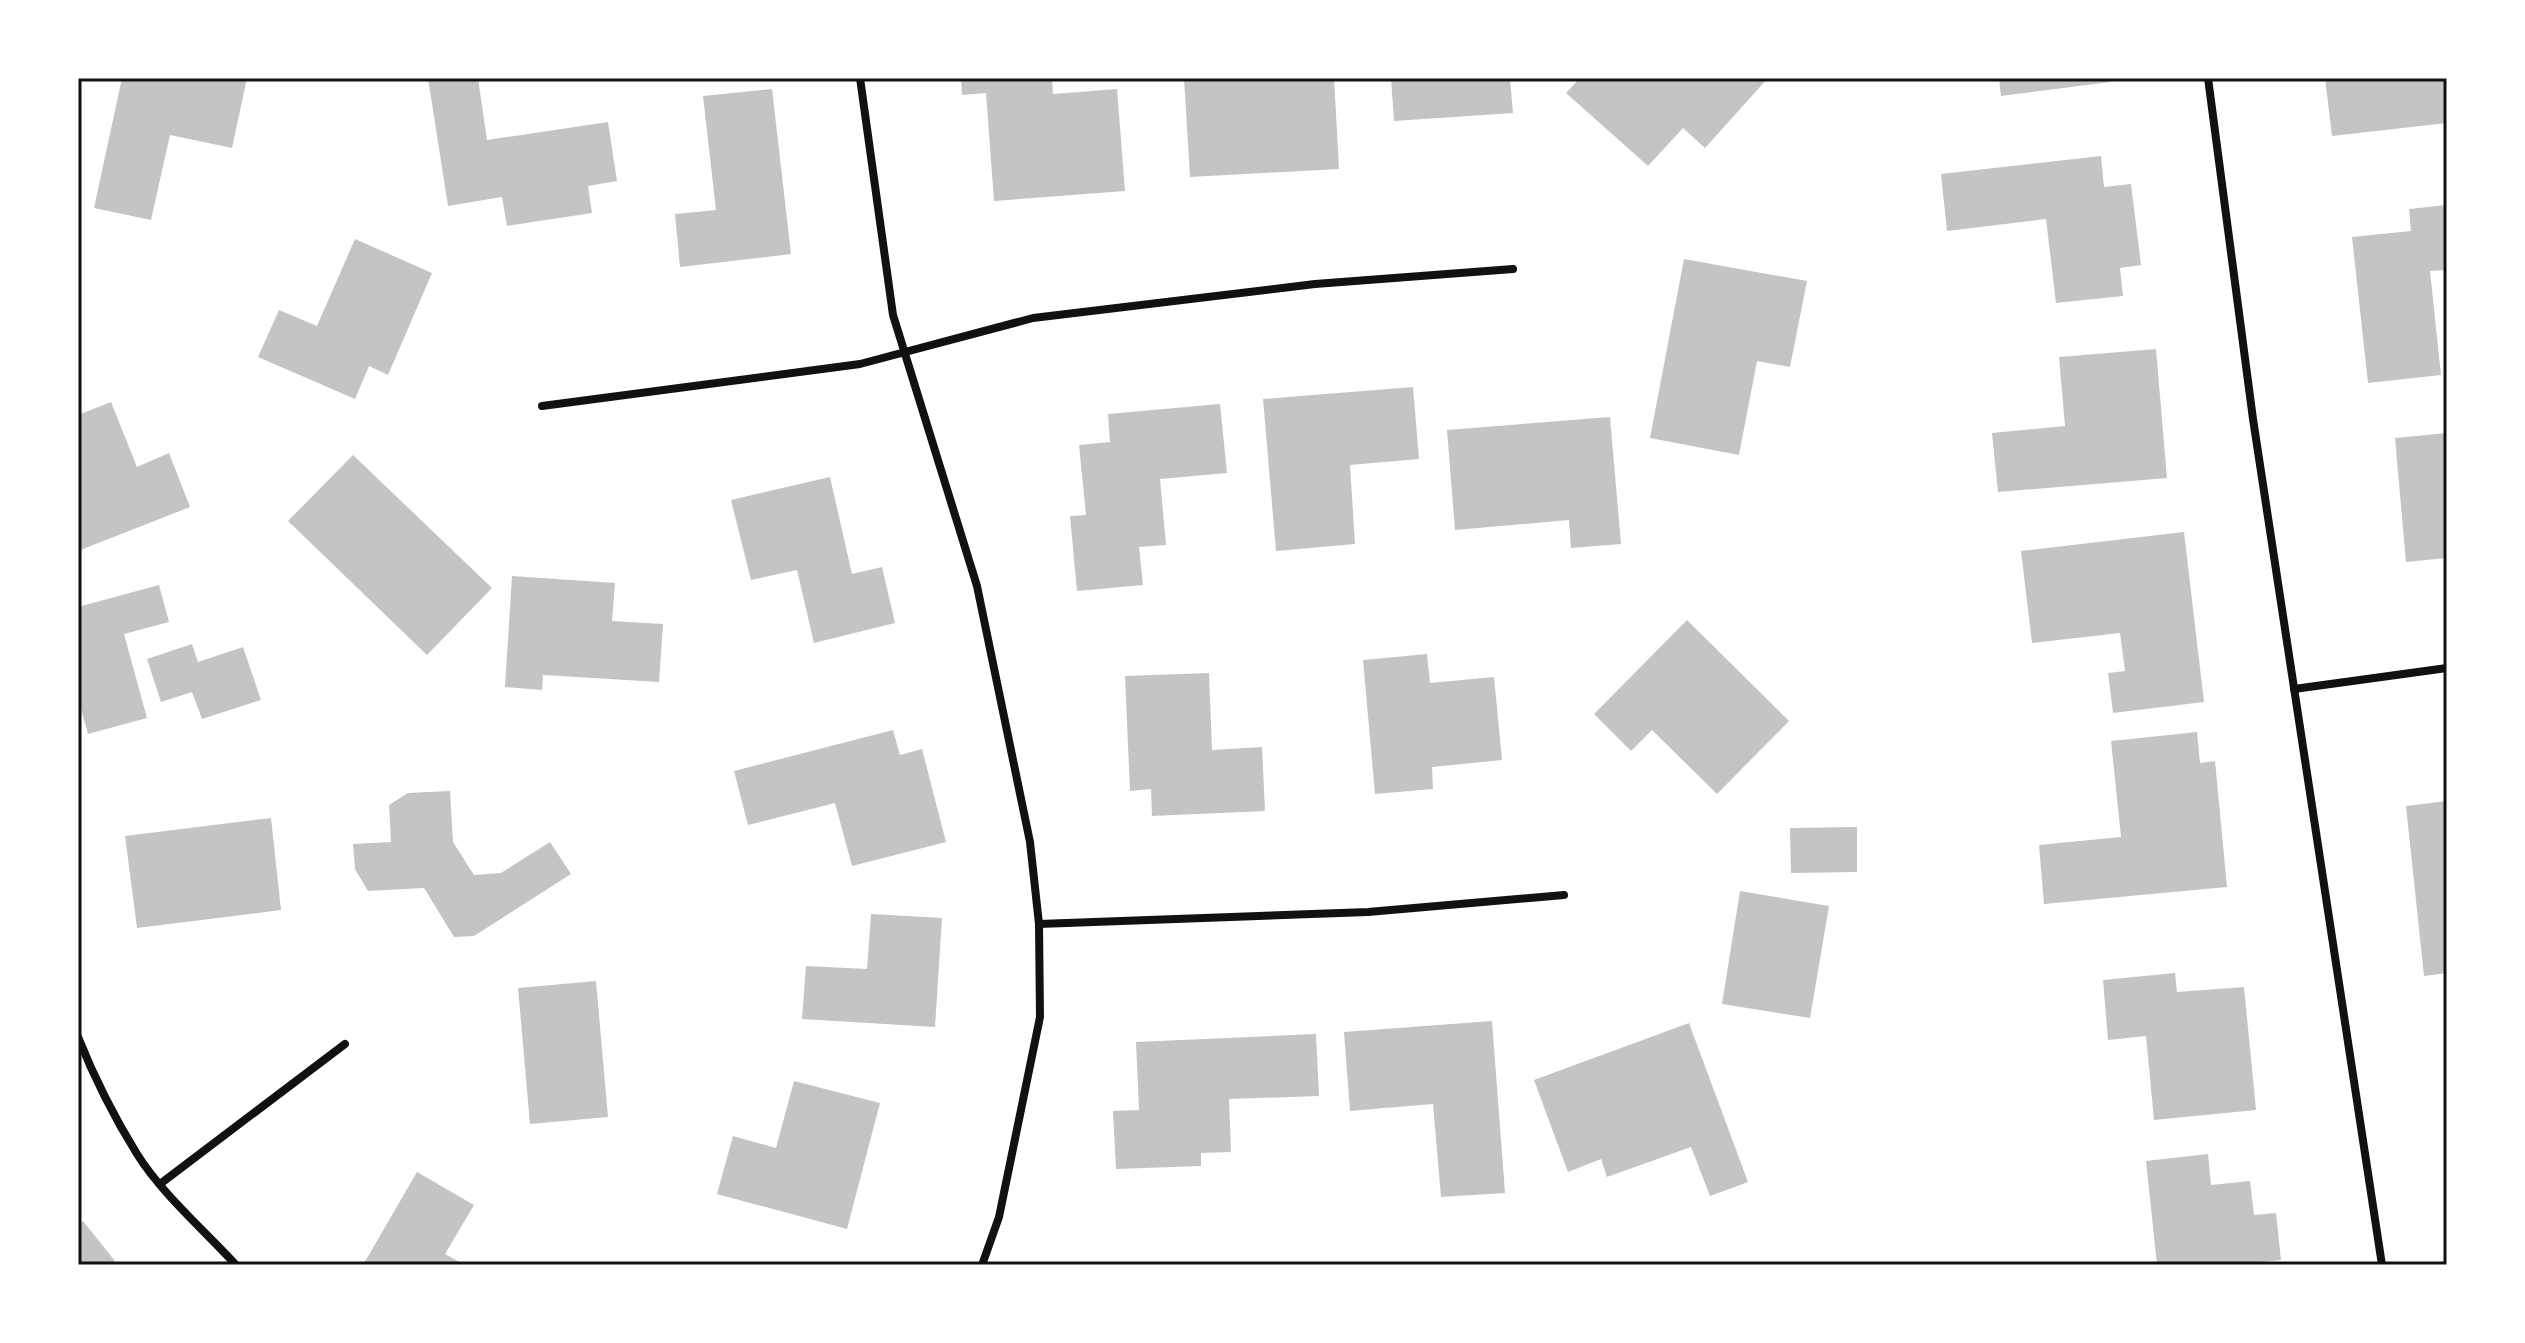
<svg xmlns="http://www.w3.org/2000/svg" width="2525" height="1343" font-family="Signika,sans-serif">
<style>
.building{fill:#c4c4c4}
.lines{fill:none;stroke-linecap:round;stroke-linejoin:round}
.minor{stroke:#111;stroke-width:8}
.neatline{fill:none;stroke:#111;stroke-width:3}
</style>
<rect width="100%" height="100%" fill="#fff"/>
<g class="building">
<polygon points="122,78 247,78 232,148 170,135 151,220 94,208"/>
<polygon points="428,78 478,78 487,140 608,122 617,181 588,186 592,213 507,226 502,197 448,206"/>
<polygon points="961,78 1052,78 1053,94 1117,89 1125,191 994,201 986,93 962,95"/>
<polygon points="1184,78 1241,78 1241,81 1334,78 1339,169 1190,177"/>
<polygon points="1391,78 1510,78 1513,113 1394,121"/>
<polygon points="1580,78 1768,78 1705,148 1683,128 1648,166 1566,93"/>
<polygon points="1999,78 2110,78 2110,82 2001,96"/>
<polygon points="2325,78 2447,78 2447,123 2332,136"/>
<polygon points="772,89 791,254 680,267 675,214 716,210 703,96"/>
<polygon points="2101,156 2104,187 2131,184 2141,265 2120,268 2123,296 2056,303 2046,219 1947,231 1941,174"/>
<polygon points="2447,205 2447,270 2430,271 2441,375 2368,383 2352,237 2411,231 2409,209"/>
<polygon points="355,239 432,273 388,375 369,366 355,399 258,357 279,310 317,326"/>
<polygon points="1684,259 1807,281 1790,367 1757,361 1739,455 1650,438"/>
<polygon points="2156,349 2167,478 1998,492 1992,433 2065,426 2059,357"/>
<polygon points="1413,387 1419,459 1350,465 1355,544 1276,551 1263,399"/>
<polygon points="111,402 137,467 169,453 190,507 78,551 78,415"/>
<polygon points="1220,404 1227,473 1160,479 1166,545 1139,547 1143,585 1077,591 1070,516 1086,515 1079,445 1110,442 1108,414"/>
<polygon points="1610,417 1621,544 1571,548 1569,520 1455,530 1447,430"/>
<polygon points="2447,433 2447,558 2406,562 2395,438"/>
<polygon points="353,455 492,588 427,655 288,521"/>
<polygon points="830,477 852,574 882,567 895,623 814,643 797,570 751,580 731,500"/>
<polygon points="2184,532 2204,702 2113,713 2108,673 2125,671 2120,633 2032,643 2021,551"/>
<polygon points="512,576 615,583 612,621 663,624 659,682 543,675 542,690 505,687"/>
<polygon points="159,585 169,622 124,634 147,718 88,734 78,698 78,607"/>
<polygon points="1687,620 1789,721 1717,794 1652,730 1631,751 1594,714"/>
<polygon points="192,644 198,662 243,647 261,700 202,719 192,692 161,702 147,659"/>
<polygon points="1427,654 1430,683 1494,677 1502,760 1432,767 1433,789 1375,794 1363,660"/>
<polygon points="1209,673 1212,750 1262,747 1265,811 1152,816 1151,789 1130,791 1125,676"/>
<polygon points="893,730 900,755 922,749 946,842 852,866 835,803 748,825 734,771"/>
<polygon points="2197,732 2200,763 2215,761 2227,887 2044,904 2039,845 2121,837 2111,741"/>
<polygon points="450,791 453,842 474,875 501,873 550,842 571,874 474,936 454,937 424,888 368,891 355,869 353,844 391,842 389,805 408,793"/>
<polygon points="2447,801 2447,973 2424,976 2406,806"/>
<polygon points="271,818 281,910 137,928 125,836"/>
<polygon points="1857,827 1857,872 1791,873 1790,828"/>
<polygon points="1740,891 1829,906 1810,1018 1722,1004"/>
<polygon points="871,914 942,918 935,1027 802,1019 806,966 867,969"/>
<polygon points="2175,973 2177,992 2244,987 2256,1110 2154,1120 2146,1036 2108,1040 2103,980"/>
<polygon points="596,981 608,1117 530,1124 518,988"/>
<polygon points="1492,1021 1505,1193 1441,1197 1433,1104 1350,1111 1344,1032"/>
<polygon points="1689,1023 1748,1182 1710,1196 1691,1147 1607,1177 1601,1159 1568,1172 1534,1080"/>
<polygon points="1316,1034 1319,1096 1229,1099 1231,1152 1201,1153 1201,1166 1116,1169 1113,1111 1139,1110 1136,1042"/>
<polygon points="794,1081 880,1103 847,1229 717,1194 733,1136 776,1148"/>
<polygon points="2208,1154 2211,1185 2250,1181 2254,1215 2276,1213 2281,1260 2251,1263 2251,1265 2157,1265 2146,1161"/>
<polygon points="417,1172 474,1205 445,1254 465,1265 363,1265"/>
<polygon points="83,1221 115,1261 110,1265 78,1265 78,1225"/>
</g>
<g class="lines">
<g class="minor">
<polyline points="860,78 893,315 977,586 1030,842 1039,924 1040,1017 999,1217 982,1265"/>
<polyline points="2208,78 2253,419 2382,1265"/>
<polyline points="542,406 860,364 1033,318 1315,284 1513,269"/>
<polyline points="2294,689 2447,668"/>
<polyline points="1039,924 1368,912 1564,895"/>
<path d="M78,1037C94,1077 114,1117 137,1154C162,1194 204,1230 236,1265"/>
<polyline points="160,1184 345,1044"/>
</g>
</g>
<rect width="2525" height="1343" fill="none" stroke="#ffffff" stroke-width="160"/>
<rect x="80" y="80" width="2365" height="1183" class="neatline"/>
</svg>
